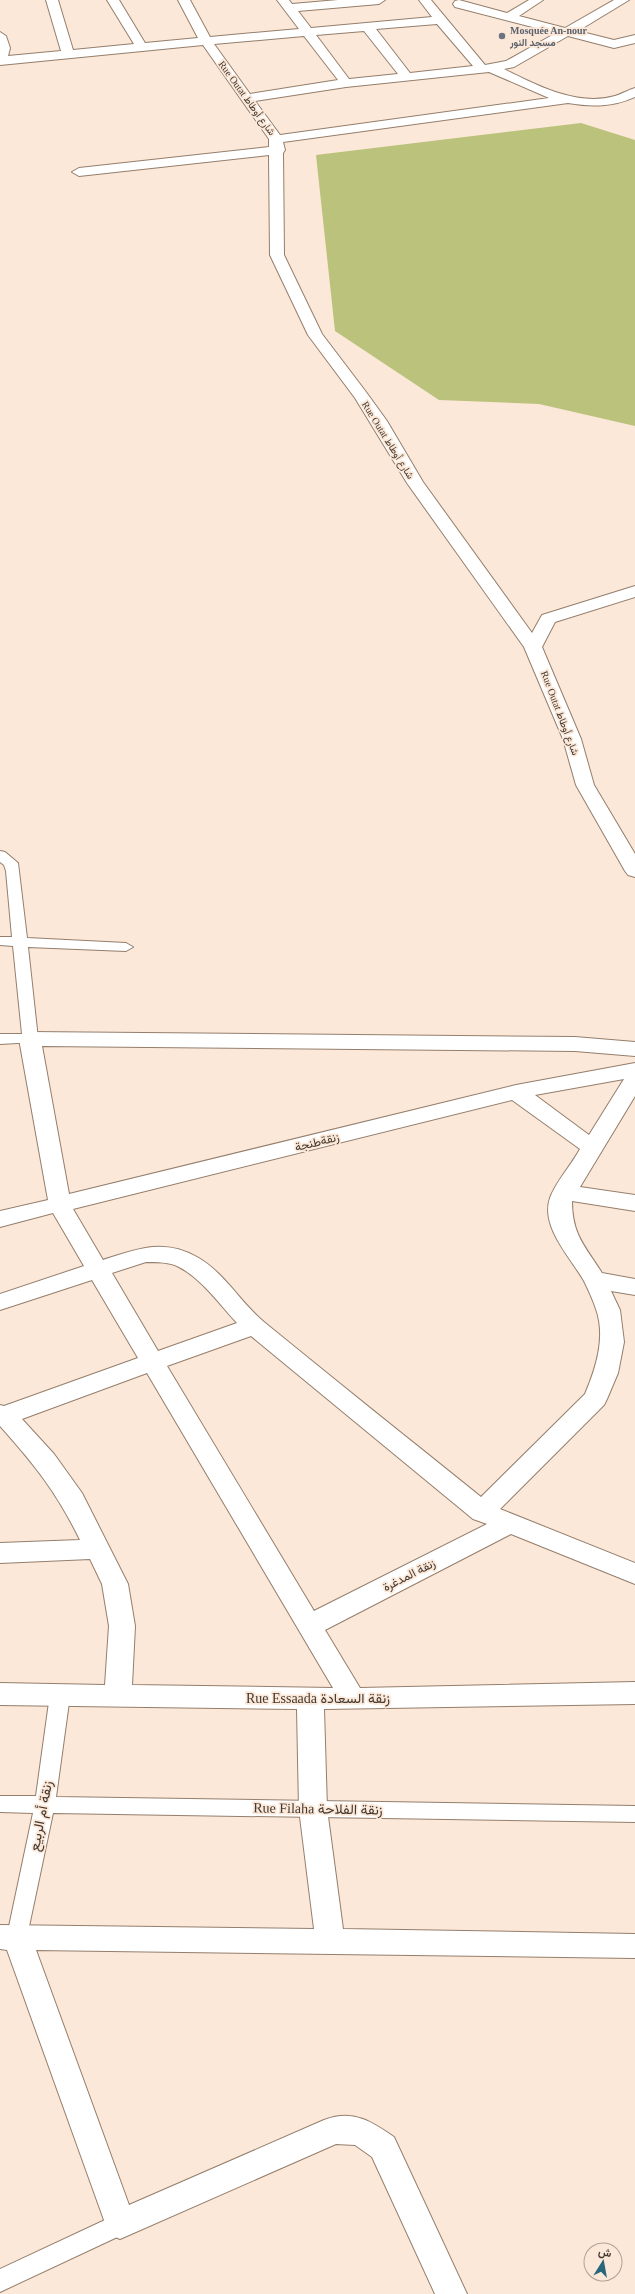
<svg xmlns="http://www.w3.org/2000/svg" width="635" height="2294" font-family="'Times New Roman',Vazirmatn,serif">
<style>
.green{fill:#bbc27b}
.lines{fill:none;stroke-linecap:round;stroke-linejoin:round}
.lane-casing{stroke:#947e6c;stroke-width:2}
.street-casing{stroke:#947e6c;stroke-width:2}
.lane{fill:#fff;fill-rule:evenodd}
.street{fill:#fff;fill-rule:evenodd}
.worship-dot{fill:#6b7280;stroke:#fce8d8;stroke-width:1.5}
.labels{text-anchor:middle;dominant-baseline:central;stroke-width:3.5;stroke-linejoin:round;paint-order:stroke}
.far-worship-label{font-size:10px;font-weight:bold;fill:#5b616d;stroke:#fce8d8;text-anchor:start}
.far-street-label{font-size:10px;fill:#423830;stroke:#fce8d8}
.street-label{font-size:12px;fill:#423830;stroke:#fce8d8}
.near-street-label{font-size:14px;fill:#423830;stroke:#fce8d8}
</style>
<rect width="100%" height="100%" fill="#fce8d8"/>
<polygon class="green" points="581,123 635,140 635,426 539,404 439,400 335,331 316,155"/>
<g class="lines">
<defs>
<g id="lane">
<polygon points="0,851 5,852 18,863 27,938 126,943 133,947 126,951 28,947 38,1039 35,1042 0,1044 0,1034 22,1034 13,946 0,945 0,937 12,937 6,871 4,865 0,862"/>
<polygon points="60,1687 67,1690 70,1695 56,1797 635,1806 635,1822 53,1813 27,1936 24,1942 17,1945 10,1942 7,1936 33,1813 0,1812 0,1796 36,1796 50,1695 53,1690"/>
<polygon points="120,2213 128,2216 131,2224 128,2232 0,2292 0,2269"/>
</g>
<g id="street">
<path d="M46,0H58L73,50L134,44L107,0H119L145,43L198,38L178,0H190L210,37L299,29L277,0H289L292,4L338,0H385L379,4L298,11L311,28L432,17L419,0H431L485,65L506,61L556,33L455,7L453,4L455,1L459,0L507,13L529,0H543L519,16L565,28L614,0H629L578,31L614,40L635,35V43L614,48L568,36L514,67L504,69C536,85 578,107 615,96C622,94 628,90 635,88V97C613,107 592,107 568,103L283,142L285,150L283,153L284,255L322,334L366,392L387,421L423,482L532,633L542,615L635,586V597L555,622L542,647L581,739L594,785L635,854V877L628,875L625,871L576,785L563,739L524,647L407,483L355,398L308,335L270,255L269,155L79,176L72,172L79,168L269,147V139L203,45L0,65V32L6,36L10,48L8,56L61,51ZM437,24L473,66L410,73L376,29ZM364,31L398,74L349,79L316,35ZM304,36L338,80L250,94L214,44ZM489,72L549,98L280,135L255,101L346,87Z"/>
<path d="M30,1032L575,1037L635,1042V1056L575,1051L42,1046L69,1194L516,1085L635,1063V1096L580,1187L635,1195V1211L572,1201C572,1235 585,1246 602,1273L635,1279V1295L611,1291L620,1310L624,1342L618,1373L607,1399L604,1405L500,1509L635,1563V1584L511,1534L325,1630L360,1688L635,1682V1704L324,1709L327,1809L343,1929L635,1934V1958L36,1950L129,2205L324,2120C353,2109 371,2121 394,2137L467,2294H435L372,2157L355,2145L336,2144L120,2239L109,2234L7,1950L0,1949V1925L314,1929L299,1809L297,1709L0,1705V1683L105,1685L109,1626L102,1584L90,1559L0,1563V1543L80,1540C57,1493 35,1465 0,1426V1405L4,1406L138,1358L92,1280L0,1310V1294L84,1266L53,1213L0,1227V1211L48,1200L19,1039L23,1034ZM624,1079L589,1135L535,1095ZM512,1100L580,1149C572,1164 555,1183 550,1198C540,1227 571,1258 584,1281C588,1289 593,1300 596,1309C606,1337 596,1368 585,1394L481,1497C409,1439 336,1381 264,1322C240,1302 224,1272 197,1257C163,1238 136,1249 103,1260L73,1209ZM146,1262C157,1262 169,1262 179,1267C202,1279 220,1305 237,1323L158,1351L112,1273ZM251,1336L473,1519L487,1524L314,1611L167,1366ZM147,1373L333,1688L132,1685L135,1626L128,1584L82,1493L54,1454L22,1419Z"/>
</g>
</defs>
<use href="#lane" class="lane-casing"/>
<use href="#street" class="street-casing"/>
<use href="#lane" class="lane"/>
<use href="#street" class="street"/>
</g>
<circle class="worship-dot" cx="502" cy="36" r="4"/>
<g class="labels">
<g class="far-worship-label">
<text x="510" y="30">Mosquée An-nour<tspan x="510" dy="12">مسجد النور</tspan></text>
</g>
<g class="far-street-label">
<text transform="translate(247 98) rotate(54)">Rue Outat شارع أوطاط</text>
<text transform="translate(388 440) rotate(58)">Rue Outat شارع أوطاط</text>
<text transform="translate(560 713) rotate(69)">Rue Outat شارع أوطاط</text>
</g>
<g class="street-label">
<text transform="translate(317 1142) rotate(-14)">زنقةطنجة</text>
<text transform="translate(409 1575) rotate(-27)">زنقة المدغرة</text>
</g>
<g class="near-street-label">
<text x="318" y="1698">Rue Essaada زنقة السعادة</text>
<text transform="translate(318 1809) rotate(1)">Rue Filaha زنقة الفلاحة</text>
<text transform="translate(41 1816) rotate(-79)">زنقة أم الربيع</text>
</g>
</g>
<g transform="translate(603 2262) rotate(11)"><circle r="19" fill="#fce8d8" stroke="#b2a295"/>
<path d="M0-3L7 15L0 10L-7 15Z" fill="#27667b"/>
<text y="-6" font-size="11" font-weight="bold" text-anchor="middle" fill="#423830">ش</text>
</g>
</svg>
